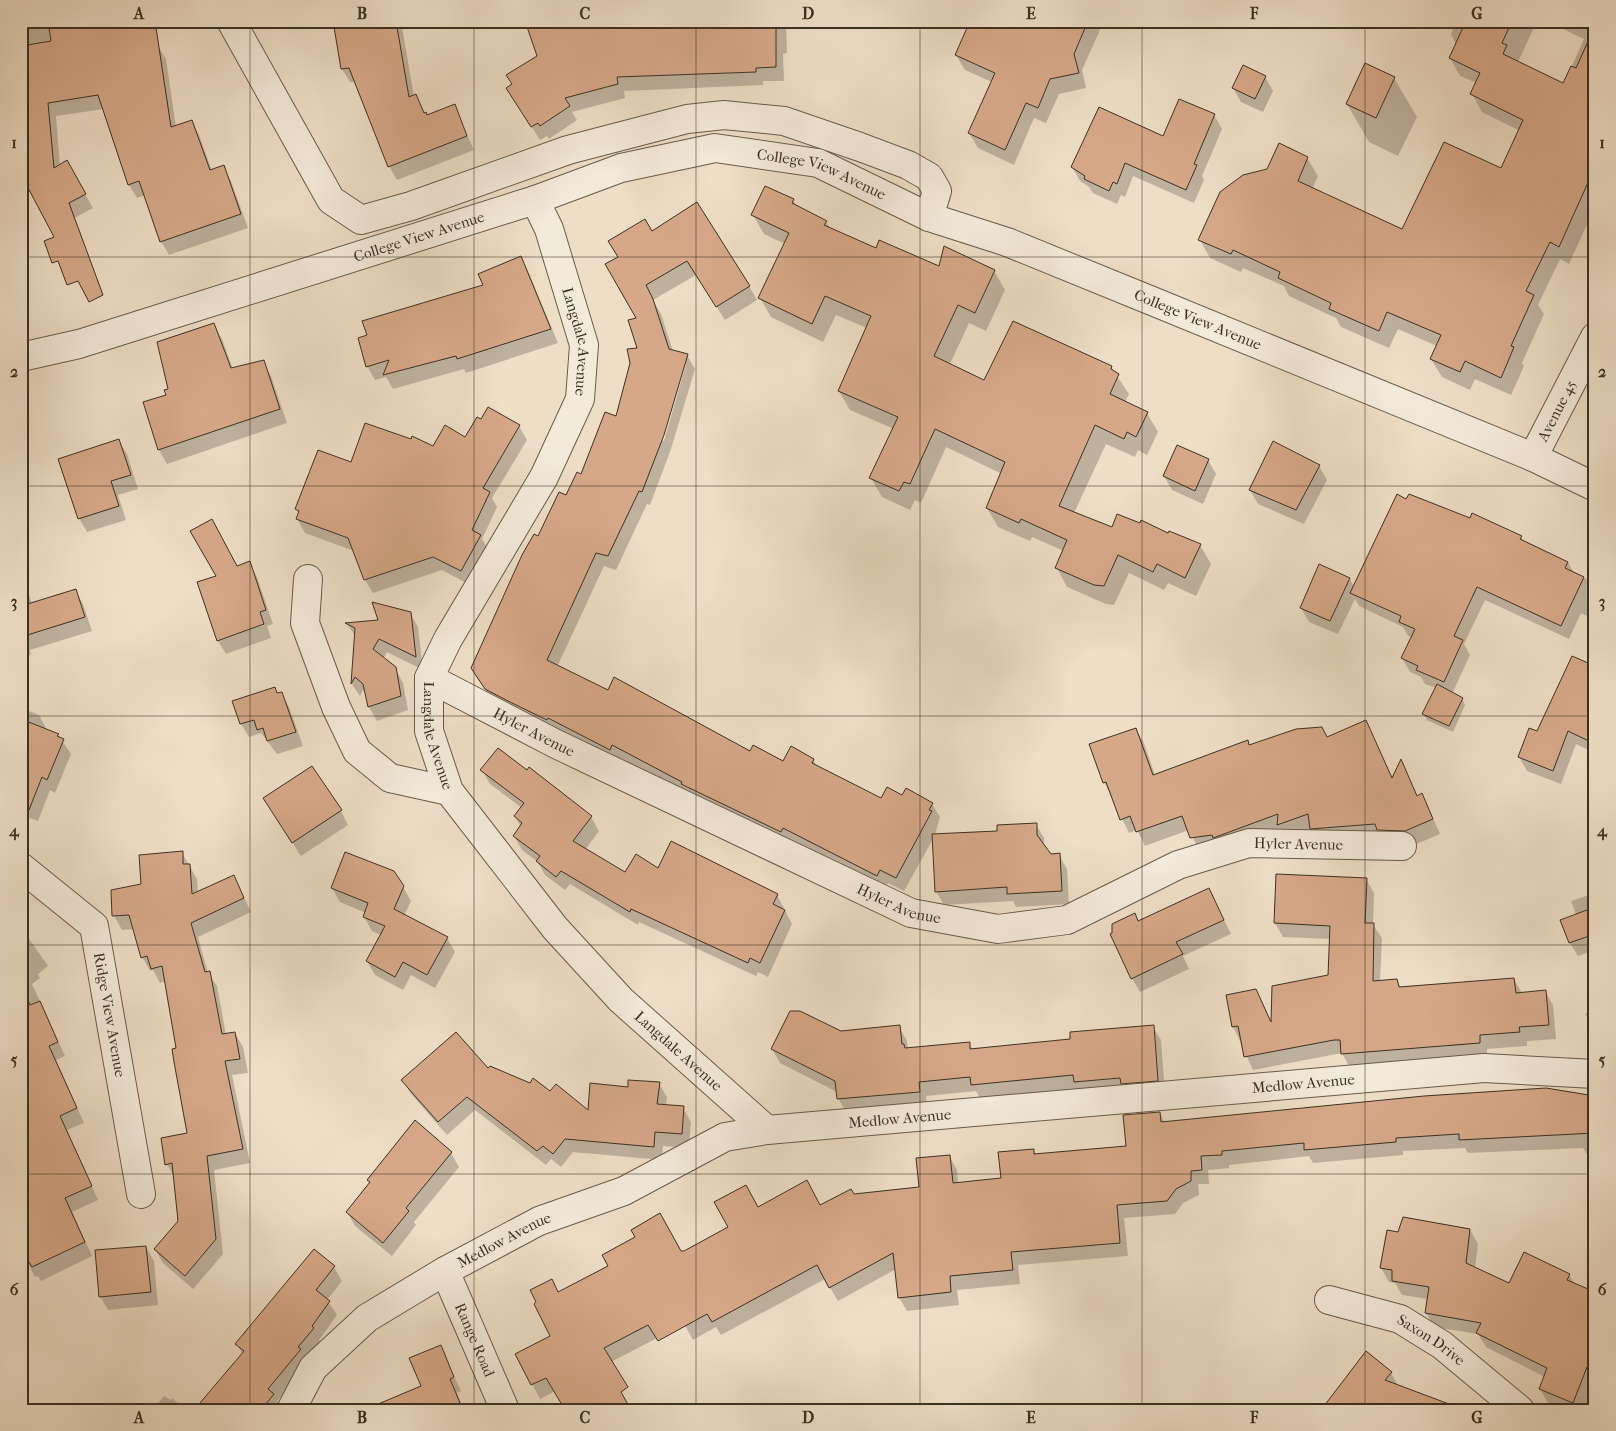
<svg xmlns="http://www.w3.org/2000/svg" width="1616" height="1431" font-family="'IM FELL French Canon',serif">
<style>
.shadow{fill:#0003;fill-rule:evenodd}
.building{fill:#d7a888;stroke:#3b3123}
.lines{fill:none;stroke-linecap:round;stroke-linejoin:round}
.street-casing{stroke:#685c4c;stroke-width:30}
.street{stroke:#f4eada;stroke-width:28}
.grid{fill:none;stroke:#3b3123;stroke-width:1;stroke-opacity:0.55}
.labels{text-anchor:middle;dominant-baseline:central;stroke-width:4;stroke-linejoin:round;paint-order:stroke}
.street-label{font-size:15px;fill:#3b3123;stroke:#f4eada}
.neatline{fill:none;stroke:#3b3123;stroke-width:2}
.grid-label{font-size:16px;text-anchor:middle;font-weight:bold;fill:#3b3123}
</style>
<rect width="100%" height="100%" fill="#eedec6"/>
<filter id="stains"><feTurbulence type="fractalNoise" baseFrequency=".004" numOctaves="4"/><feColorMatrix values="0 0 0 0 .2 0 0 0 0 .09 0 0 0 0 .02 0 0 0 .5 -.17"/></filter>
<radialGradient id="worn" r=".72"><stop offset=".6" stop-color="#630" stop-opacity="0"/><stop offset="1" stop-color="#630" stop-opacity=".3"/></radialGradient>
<g class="shadow">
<polygon points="21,21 109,21 158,46 166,59 176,127 191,121 199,135 212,171 223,167 231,181 248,228 169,255 161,241 145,195 137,198 129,185 104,109 56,116 60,166 66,162 93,208 65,223 21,172"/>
<polygon points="334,21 401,21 414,97 416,96 427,117 454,106 474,150 397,180 389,166 356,82 350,82 342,69"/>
<polygon points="577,21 786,21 787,53 783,54 784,81 763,81 763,85 624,91 625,98 572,112 577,120 549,139 547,136 540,140 516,102 513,85 539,57"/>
<polygon points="902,21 913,21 912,25"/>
<polygon points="971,21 1104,21 1082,70 1086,88 1059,94 1046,123 1034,118 1014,165 978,148 969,133 992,82 965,70 956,55"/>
<polygon points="1457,21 1537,21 1518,62 1564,84 1584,39 1546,21 1595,21 1595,207 1569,264 1560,259 1538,305 1544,314 1522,363 1524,366 1511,395 1475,379 1470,390 1442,377 1431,359 1437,346 1398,329 1389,348 1341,327 1336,318 1289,296 1284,286 1243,268 1241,272 1210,258 1200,240 1307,158 1318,176 1312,189 1402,230 1501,170 1520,131 1482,112 1472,94 1477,83 1460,76 1450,58 1456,44 1451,34"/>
<polygon points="1265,77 1273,91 1263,112 1241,102 1233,88"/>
<polygon points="1394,78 1417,117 1398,156 1369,142 1347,104"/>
<polygon points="1214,115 1222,129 1202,176 1204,180 1194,203 1133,176 1125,197 1121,195 1117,204 1093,193 1089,187 1080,181 1072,167 1163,137"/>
<polygon points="793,200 797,206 826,222 830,228 876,249 939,267 994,271 1005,290 986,331 969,323 950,364 985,381 1111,367 1129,394 1125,402 1147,413 1158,432 1147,455 1138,450 1135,457 1106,444 1074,513 1112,528 1169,535 1200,545 1211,564 1196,596 1168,583 1164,590 1129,573 1114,605 1106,604 1067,587 1057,568 1064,551 1032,537 1030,541 998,527 987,508 1002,474 946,447 921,503 915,500 910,510 882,497 871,478 894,429 850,410 839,391 867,328 836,315 823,342 771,317 760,298 785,244 764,234 753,215"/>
<path d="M651,233L749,286L757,300L725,320L696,275L653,300L661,314L673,351L687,355L695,369L671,449L650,505L647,504L616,570L604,566L557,667L608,691L750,753L783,763L813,760L818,768L881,800L902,797L932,804L940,817L935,835L999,832L1036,825L1044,838V847L1050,856L1059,855L1067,869L1069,904L1016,907L1013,901L944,905L936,891L934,837L904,891L888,883L885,889L620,758L618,763L494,703L481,682L538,538L582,476L617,418L638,349V319L619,258ZM683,364H686L664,441L661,440Z"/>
<polygon points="520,258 528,271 558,343 466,373 464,369 393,389 386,377 375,380 367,366 368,336 485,286"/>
<polygon points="214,325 222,339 233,369 263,362 271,376 287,423 167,464 159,450 145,403 167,396"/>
<polygon points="482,421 519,426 527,440 492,498 497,507 482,539 488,549 466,583 442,570 373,593 365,580 354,551 305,533 297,519 299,514 296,509 352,463 433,448 466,439"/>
<polygon points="119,441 127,454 138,489 118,495 126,520 87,532 79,518"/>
<polygon points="1208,460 1216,474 1203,504 1172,490 1164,476"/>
<polygon points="1319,466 1327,480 1304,524 1258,504 1250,490"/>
<polygon points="1407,500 1521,537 1524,542 1568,562 1574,573 1595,583 1595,620 1581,613 1569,639 1485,600 1464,644 1470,655 1452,694 1462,698 1465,705 1453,732 1427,720 1424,714 1436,688 1425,684 1421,677 1410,672 1402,658 1412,637 1408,636 1403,627 1359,606 1355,599 1338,634 1309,622 1301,608 1350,579 1354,587"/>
<polygon points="249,563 257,577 273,624 267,626 271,638 226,654 218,641 199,583"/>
<polygon points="21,569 32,604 75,590 83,604 92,631 30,650 31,655 21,657"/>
<polygon points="410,613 418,627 423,670 387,652 383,659 395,668 403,683 408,710 377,721 369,707 366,693 363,690 360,696 352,684 356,637 347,624 380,621"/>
<polygon points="1595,668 1595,753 1576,744 1561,784 1527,771 1519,757 1537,733"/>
<polygon points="274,688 278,694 281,693 289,707 303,746 277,754 261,733 249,737 241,724"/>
<polygon points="21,708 39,715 47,730 58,735 71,754 55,793 50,790 38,821 21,815"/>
<polygon points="1366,722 1393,779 1401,762 1418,797 1421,795 1429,809 1440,834 1414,845 1319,842 1312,829 1287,838 1282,829 1240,845 1200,852 1189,830 1145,846 1137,830 1129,833 1104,782 1136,729 1144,743 1155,775 1250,747 1328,738"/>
<polygon points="482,770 591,817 599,831 585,850 625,873 658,869 777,895 792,924 768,977 758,972 756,976 639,922 638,925 570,884 565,890 545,875 537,861 522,850 514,836 521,827 515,816 522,808 490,784"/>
<polygon points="341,811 348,825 301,856 273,812"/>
<polygon points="182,853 197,879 198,893 234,877 251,912 198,937 208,973 217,986 226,1035 235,1033 243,1047 248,1073 232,1075 250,1163 214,1170 223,1254 193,1289 163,1263 155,1249 179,1221 175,1179 167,1164 189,1134 166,981 160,983 153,970 150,971 142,957 134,929 122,930 114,916 142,885"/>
<polygon points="1366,879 1374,893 1373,925 1382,938 1380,982 1397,980 1401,988 1514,979 1522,993 1545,991 1553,1005 1556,1039 1527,1041 1527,1046 1487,1049 1487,1057 1350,1068 1342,1053 1253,1070 1233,1026 1255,991 1272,1024 1329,976 1331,939 1283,937 1275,923"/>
<polygon points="403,887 411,901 404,916 447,938 455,952 435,988 411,975 403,990 375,975 367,961 381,935 372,931 364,917 366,913 340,902 332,888"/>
<polygon points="1209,890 1231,934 1183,956 1189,969 1140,992 1132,978 1139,922"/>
<polygon points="1595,893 1595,950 1578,956 1570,943 1576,915 1571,901"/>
<polygon points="21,927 48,966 38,974 40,978 32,984 65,1056 56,1060 84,1123 67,1130 98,1200 72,1212 92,1256 41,1281 38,1276 35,1277 21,1250"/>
<polygon points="1595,1007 1595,1030 1585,1014"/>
<polygon points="899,1027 907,1041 908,1049 969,1043 973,1050 1071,1040 1153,1027 1161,1040 1165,1094 1083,1096 1079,1089 980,1098 976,1091 926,1096 927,1105 846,1112 838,1098 837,1092 780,1063 772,1049 841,1032"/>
<polygon points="488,1070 550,1093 589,1112 629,1088 659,1084 667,1097 666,1106 683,1108 691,1122 689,1148 663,1146 662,1160 573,1152 561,1167 551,1159 546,1165 475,1110 447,1135 411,1094 403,1081"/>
<polygon points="1595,1098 1595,1163 1592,1162 1583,1148 1468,1153 1465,1148 1403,1151 1403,1155 1313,1163 1309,1156 1229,1165 1229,1168 1208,1170 1209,1184 1198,1184 1199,1195 1183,1203 1175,1214 1124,1218 1128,1256 1018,1265 1020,1284 957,1290 959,1305 907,1311 899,1297 896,1269 838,1301 825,1279 721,1335 716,1327 693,1340 684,1324 540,1399 517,1355 552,1337 559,1293 685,1252 730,1227 758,1208 820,1207 853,1195 920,1188 949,1156 957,1170 958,1183 1002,1179 1033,1150 1036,1155 1127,1147 1160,1113 1165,1123"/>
<polygon points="415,1122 451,1153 459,1167 414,1222 416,1225 392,1256 355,1226 347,1212 371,1184 368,1180"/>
<polygon points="1470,1230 1478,1244 1475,1268 1510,1284 1569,1275 1575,1285 1595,1293 1595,1410 1565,1410 1548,1403 1540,1389 1545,1377 1486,1347 1478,1334 1434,1327 1426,1313 1428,1299 1402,1295 1395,1283 1389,1282 1381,1268 1399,1233"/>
<polygon points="146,1247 154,1261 158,1305 108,1310 100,1296"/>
<polygon points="334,1267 342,1281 327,1300 337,1315 319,1340 321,1342 308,1364 277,1401 281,1410 195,1410 243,1355 237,1344"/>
<polygon points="440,1347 461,1391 457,1393 464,1410 397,1410 422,1386"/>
<polygon points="1391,1373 1399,1387 1326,1410"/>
<polygon points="164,1396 171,1400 172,1398 186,1410 153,1410"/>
</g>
<g class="building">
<polygon points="48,21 155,21 171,127 192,120 210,170 224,165 241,214 160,242 139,181 128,185 98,95 48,103 54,168 67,160 86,194 69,203 103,295 89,302 78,281 67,285 58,261 52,263 44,241 54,237 26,184 21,179 21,46 51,41"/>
<polygon points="333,21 396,21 409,97 416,94 424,113 426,112 427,115 455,104 467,136 388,167 349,68 341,69"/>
<polygon points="525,21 776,21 776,67 756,68 756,72 617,77 618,84 565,98 570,106 540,126 538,123 531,127 506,88 512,84 506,75 537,56"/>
<polygon points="970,21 1088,21 1074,54 1079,73 1050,79 1038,108 1026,103 1005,150 968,133 995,73 955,55"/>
<polygon points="1466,21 1512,21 1502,43 1507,45 1503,54 1563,83 1571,66 1576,68 1595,26 1595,167 1559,247 1550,242 1526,291 1534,295 1511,346 1514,347 1501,378 1465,361 1460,372 1430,359 1441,335 1387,312 1379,331 1329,309 1331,303 1278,278 1280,272 1233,250 1231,254 1198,240 1220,192 1243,175 1267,169 1279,143 1308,157 1298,181 1402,229 1444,142 1501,168 1523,120 1470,94 1480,73 1449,58"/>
<polygon points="1365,63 1395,77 1376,118 1346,104"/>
<polygon points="1243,65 1266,76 1255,99 1232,88"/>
<polygon points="1179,99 1215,114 1194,164 1197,165 1186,190 1125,163 1117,184 1113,182 1109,191 1084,179 1085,176 1071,167 1099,107 1163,136"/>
<polygon points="765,186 794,199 792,203 827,221 824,225 876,248 879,240 939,266 944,246 995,270 975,313 958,305 934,356 984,380 1013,321 1112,366 1111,369 1119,374 1110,394 1148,412 1136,437 1127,432 1124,439 1095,425 1059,506 1112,527 1117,514 1140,523 1141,520 1168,533 1169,531 1201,544 1185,578 1157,564 1153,572 1118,555 1104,586 1094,585 1055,568 1067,540 1021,519 1019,523 986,508 1005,462 935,429 910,484 904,482 899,491 869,478 898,417 838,391 871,316 825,296 812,324 758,298 789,233 751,215"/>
<polygon points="697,202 750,286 716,307 687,261 646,285 653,299 669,349 688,354 664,435 642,492 639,491 608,556 596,553 547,660 608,690 614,677 750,751 753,745 783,761 791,746 814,759 812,763 881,798 887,787 902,795 906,788 933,803 929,810 932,811 896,878 880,870 877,876 783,828 781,832 681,784 682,782 612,745 610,750 548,718 547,720 508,701 485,689 471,668 522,555 534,534 538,536 559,492 566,495 577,472 581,474 605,412 616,416 630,363 627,349 637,348 628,320 636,318 605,264 618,257 608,241 645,219 652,231"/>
<polygon points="521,256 551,329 457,359 456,356 383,375 389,360 366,367 358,338 367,335 362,321 483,285 478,274"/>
<polygon points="214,323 231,368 264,360 280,409 158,450 143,402 166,395 164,390 168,389 157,342"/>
<polygon points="488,407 520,425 483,488 490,492 472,530 481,535 461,571 433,557 364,580 348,538 296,519 299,511 295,509 318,450 351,462 365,423 411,439 412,436 433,446 445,425 465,437 477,417 481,419"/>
<polygon points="119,439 131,475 111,481 119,506 78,519 58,459"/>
<polygon points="1273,441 1320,465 1296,510 1249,490"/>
<polygon points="1177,445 1209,459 1195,491 1163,476"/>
<polygon points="1397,494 1406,499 1409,494 1470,518 1472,513 1522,536 1520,539 1568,562 1565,568 1584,577 1561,626 1477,587 1454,636 1463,640 1444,682 1416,670 1418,666 1401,658 1415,629 1399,622 1401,616 1350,593"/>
<polygon points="212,519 237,566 250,561 266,610 260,612 264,624 217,641 197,582 216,576 190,531"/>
<polygon points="1319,564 1350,578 1330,621 1300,608"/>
<polygon points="76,589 85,617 21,637 21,606"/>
<polygon points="372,602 411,612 416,657 379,639 373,649 396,667 401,696 368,707 363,684 355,677 351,684 355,628 345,623 378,620"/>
<polygon points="1572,656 1595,666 1595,744 1568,731 1553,771 1518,757 1529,728 1537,731"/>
<polygon points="1437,684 1463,698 1449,726 1422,714"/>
<polygon points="275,687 277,693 282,692 296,732 267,741 263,728 257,730 254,720 240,724 232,701"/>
<polygon points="21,719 59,734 57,736 64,739 47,780 42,777 23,825 21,825"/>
<polygon points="1366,720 1392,778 1401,759 1417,796 1422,793 1433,819 1405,831 1377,830 1375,824 1310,829 1308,814 1277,825 1278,814 1213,838 1212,835 1190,838 1182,816 1136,832 1130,816 1120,820 1106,782 1103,783 1089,744 1136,728 1153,775 1248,740 1249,745 1296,729 1322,727 1327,737"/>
<polygon points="498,748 527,770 529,767 592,816 573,841 625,872 636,854 658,868 671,841 778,894 773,904 785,910 760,963 750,958 748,963 631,909 630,912 561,871 556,877 536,861 540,856 513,836 522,823 514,816 524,803 480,770"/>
<polygon points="312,766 342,810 292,843 263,798"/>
<polygon points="1037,823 1037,835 1051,854 1060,853 1062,891 1007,894 1007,887 935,892 932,834 997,831 997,825"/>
<polygon points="183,851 183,864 190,864 192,894 234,875 244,898 191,923 205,972 210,971 222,1034 235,1032 240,1059 225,1061 243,1149 207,1156 216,1239 185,1276 154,1249 178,1221 172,1163 165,1165 161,1138 187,1133 174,1062 172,1049 176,1048 162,966 151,969 147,956 141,958 129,915 112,916 111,890 141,884 139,855"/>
<polygon points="345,852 394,871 404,886 394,909 448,937 427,975 403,962 395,977 366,961 385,926 363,917 368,903 331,888"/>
<polygon points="1276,874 1367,878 1365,923 1374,923 1373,981 1397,979 1399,987 1514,978 1516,993 1546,990 1549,1025 1519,1027 1520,1032 1480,1035 1480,1043 1341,1054 1340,1040 1334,1040 1244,1057 1238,1026 1232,1027 1226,995 1256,989 1271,1022 1272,986 1328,975 1330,926 1274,923"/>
<polygon points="1209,888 1224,920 1176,942 1183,954 1131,979 1110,934 1112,933 1112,924 1135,913 1138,921"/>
<polygon points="1595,907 1595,934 1569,943 1560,920"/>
<polygon points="21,985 30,1005 40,1001 58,1042 49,1046 77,1108 60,1116 92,1186 65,1198 85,1242 32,1267 29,1262 21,1266"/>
<polygon points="790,1011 800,1011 841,1031 900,1025 902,1044 904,1044 905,1048 970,1042 970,1049 1070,1039 1070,1032 1154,1025 1158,1081 1121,1084 1120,1078 1074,1082 1073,1075 971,1085 970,1077 919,1082 920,1092 837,1099 835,1081 771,1049"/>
<polygon points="456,1032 488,1068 490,1066 530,1083 533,1078 550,1091 556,1084 588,1110 590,1083 628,1087 628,1080 660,1082 657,1104 684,1106 682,1134 655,1132 654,1147 565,1139 553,1154 543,1146 537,1151 467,1097 438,1122 401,1080"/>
<polygon points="1546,1088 1595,1096 1595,1133 1459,1140 1459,1134 1396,1138 1396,1142 1304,1150 1304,1143 1222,1151 1222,1155 1201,1156 1202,1170 1191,1171 1191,1181 1176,1189 1167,1201 1117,1205 1120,1243 1011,1252 1013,1270 950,1276 951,1292 898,1298 893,1253 829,1288 817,1265 712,1322 707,1314 658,1341 648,1325 604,1348 628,1387 621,1392 631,1410 565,1410 546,1378 531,1385 515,1354 550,1336 534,1304 536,1302 530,1290 552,1279 558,1292 608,1266 602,1255 635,1237 631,1230 660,1213 681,1251 684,1251 728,1227 714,1202 746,1185 758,1207 807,1180 820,1205 851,1189 854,1194 919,1187 916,1158 950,1155 953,1183 1001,1178 998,1152 1034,1149 1034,1154 1126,1146 1123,1115 1160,1112 1161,1122 1424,1096"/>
<polygon points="415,1120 452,1152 406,1208 409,1211 383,1243 346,1212 370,1182 367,1180"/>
<polygon points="1403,1217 1470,1229 1466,1263 1509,1283 1524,1252 1570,1274 1567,1280 1595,1292 1595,1370 1587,1367 1573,1403 1539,1389 1547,1368 1476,1333 1481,1323 1425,1313 1429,1287 1392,1281 1392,1270 1380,1268 1387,1230 1398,1232"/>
<polygon points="146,1246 151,1292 99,1297 95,1250"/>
<polygon points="314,1249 335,1266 316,1290 330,1301 312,1326 314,1328 298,1347 301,1349 268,1389 274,1394 261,1410 194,1410 244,1351 235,1344"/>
<polygon points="441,1345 454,1377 450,1379 463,1410 364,1410 421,1386 409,1358"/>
<polygon points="1366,1351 1392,1372 1385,1380 1457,1407 1456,1410 1321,1410"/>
</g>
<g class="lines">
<defs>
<g id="street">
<polyline points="231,21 331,200 361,220 411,206 568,150 687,119 724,115 784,121 860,147 908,165 929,177 937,191 929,217"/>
<path id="s1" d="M535,200L549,229L584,345L580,399L544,477L448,639L429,678V731L449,791L555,928L621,1000L767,1130"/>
<path id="s2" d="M21,357L79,344L535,200L621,168L715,148L818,163L929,217L1007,242L1157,303L1533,457L1595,487"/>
<path id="s3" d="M1533,457L1595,337"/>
<polyline points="308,579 305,623 336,707 357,751 390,778 449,791"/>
<path id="s4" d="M429,678L556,744L911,913L998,929L1067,920L1178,865L1249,843L1402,846"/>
<path id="s5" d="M21,867L94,926L141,1194"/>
<path id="s6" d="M445,1271L505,1410"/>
<path id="s7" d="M1329,1300L1400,1319L1442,1345L1520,1410"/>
<path id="s8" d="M291,1410L313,1368L367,1318L445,1271L539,1221L624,1191L725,1137L767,1130L1484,1068L1595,1074"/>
</g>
</defs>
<use href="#street" class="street-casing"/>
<use href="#street" class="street"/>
</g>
<path class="grid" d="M250,21V1410M474,21V1410M696,21V1410M920,21V1410M1142,21V1410M1365,21V1410M21,257H1595M21,486H1595M21,716H1595M21,945H1595M21,1174H1595"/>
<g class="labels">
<g class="street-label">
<text stroke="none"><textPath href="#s2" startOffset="836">College View Avenue</textPath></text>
<text stroke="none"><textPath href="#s2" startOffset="416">College View Avenue</textPath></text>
<text stroke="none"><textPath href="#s2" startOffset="1241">College View Avenue</textPath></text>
<text stroke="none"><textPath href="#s1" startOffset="149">Langdale Avenue</textPath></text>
<text stroke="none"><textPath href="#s3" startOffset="52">Avenue 45</textPath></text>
<text stroke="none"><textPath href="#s4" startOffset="118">Hyler Avenue</textPath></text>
<text stroke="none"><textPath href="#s1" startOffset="584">Langdale Avenue</textPath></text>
<text stroke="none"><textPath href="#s4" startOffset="942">Hyler Avenue</textPath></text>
<text stroke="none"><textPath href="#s4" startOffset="522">Hyler Avenue</textPath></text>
<text stroke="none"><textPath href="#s5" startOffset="184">Ridge View Avenue</textPath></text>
<text stroke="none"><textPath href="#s1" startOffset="989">Langdale Avenue</textPath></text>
<text stroke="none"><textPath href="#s8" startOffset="1104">Medlow Avenue</textPath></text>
<text stroke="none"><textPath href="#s8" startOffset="699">Medlow Avenue</textPath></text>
<text stroke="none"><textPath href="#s8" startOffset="279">Medlow Avenue</textPath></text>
<text stroke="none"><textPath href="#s6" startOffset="75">Range Road</textPath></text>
<text stroke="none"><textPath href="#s7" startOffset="111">Saxon Drive</textPath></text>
</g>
</g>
<rect width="1616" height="1431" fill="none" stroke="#eedec6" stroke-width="55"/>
<rect x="28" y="28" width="1560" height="1376" class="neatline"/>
<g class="grid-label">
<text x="139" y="19">A</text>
<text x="362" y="19">B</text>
<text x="585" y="19">C</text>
<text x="808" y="19">D</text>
<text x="1031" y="19">E</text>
<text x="1254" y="19">F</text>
<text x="1477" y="19">G</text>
<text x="14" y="148">1</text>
<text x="1602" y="148">1</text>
<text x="14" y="377">2</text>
<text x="1602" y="377">2</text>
<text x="14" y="607">3</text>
<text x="1602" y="607">3</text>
<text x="14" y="836">4</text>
<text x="1602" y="836">4</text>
<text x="14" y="1065">5</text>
<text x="1602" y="1065">5</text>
<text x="14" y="1295">6</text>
<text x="1602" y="1295">6</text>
<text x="139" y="1423">A</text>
<text x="362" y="1423">B</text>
<text x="585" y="1423">C</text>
<text x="808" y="1423">D</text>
<text x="1031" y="1423">E</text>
<text x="1254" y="1423">F</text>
<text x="1477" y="1423">G</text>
</g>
<rect width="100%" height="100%" filter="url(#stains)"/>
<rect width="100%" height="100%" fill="url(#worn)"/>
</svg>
